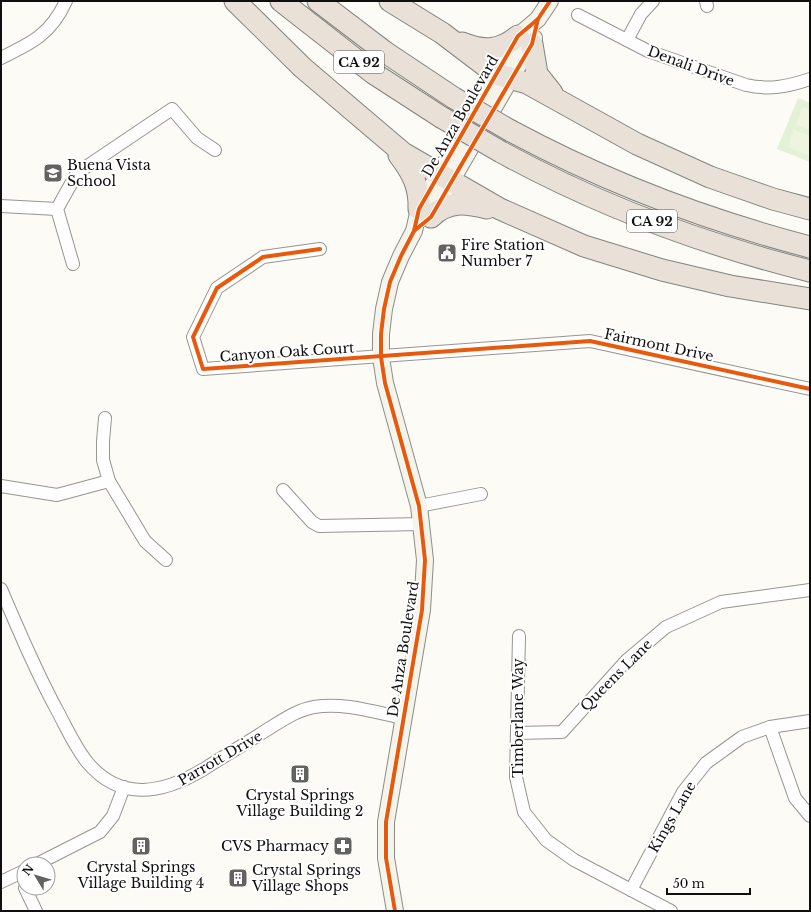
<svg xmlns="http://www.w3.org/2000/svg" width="811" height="912" font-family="'Libre Baskerville',serif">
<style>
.green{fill:#e5f1d6}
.pitch{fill:#eef5df}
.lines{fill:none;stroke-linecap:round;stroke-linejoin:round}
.street-casing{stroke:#969593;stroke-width:14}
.secondary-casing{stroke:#8c8c89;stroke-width:18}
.highway-casing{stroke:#838380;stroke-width:23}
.street{stroke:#fffefe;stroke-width:12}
.secondary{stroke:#f5f4eb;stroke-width:16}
.highway{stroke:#e9e1d7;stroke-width:21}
.highway-bridge-casing{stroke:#838380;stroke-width:23;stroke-linecap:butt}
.highway-bridge{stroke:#e9e1d7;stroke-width:21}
.cycleway-casing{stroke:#fff;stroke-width:6}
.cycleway{stroke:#e8590c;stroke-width:4}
.labels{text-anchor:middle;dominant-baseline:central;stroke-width:4;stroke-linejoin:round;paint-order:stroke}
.shield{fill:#fff;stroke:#575757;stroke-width:1}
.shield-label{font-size:13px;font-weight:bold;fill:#0f0f0f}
.street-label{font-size:14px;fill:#0f0f0f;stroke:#fff}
.poi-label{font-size:14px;fill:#0f0f0f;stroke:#fff;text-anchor:start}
</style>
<rect width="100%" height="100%" fill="#fcfbf5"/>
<polygon class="green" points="798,98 810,103 810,162 777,149"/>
<g class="pitch">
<polygon points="803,107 810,110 810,130 796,125"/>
<polygon points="794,130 810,136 810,156 788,147"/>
</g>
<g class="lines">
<defs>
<g id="street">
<polyline points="706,1 707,6"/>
<path d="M578,15L648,51L746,85C769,90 787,87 810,79"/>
<polyline points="627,40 641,14 653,1"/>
<path d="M1,58C32,43 51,34 66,1"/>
<polyline points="1,206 57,209"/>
<polyline points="320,249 263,257 217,288 193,337 203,369 590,341 810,389"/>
<polyline points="73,264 57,209 77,173 172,109 197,138 215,150"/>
<polyline points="105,418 103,441 103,460 109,481 145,541 166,560"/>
<polyline points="1,486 57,495 109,481"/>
<polyline points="283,490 312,522 319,526 422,524"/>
<polyline points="419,506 481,494"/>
<path d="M1,589C19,631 36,672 58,712C67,729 75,747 87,762C121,803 164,793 204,769C224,756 245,744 265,731C280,722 296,710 314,707C343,702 374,712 403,718"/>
<polyline points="519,636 516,777 524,812 546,840 574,860 671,911"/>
<polyline points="770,727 795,798 810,816"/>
<polyline points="517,733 562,732 627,660 666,627 721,602 810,590"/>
<polyline points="37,864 100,832 113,816 124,787"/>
<polyline points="1,882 24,871"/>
<polyline points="25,888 36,911"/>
<polyline points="631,890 683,792 706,763 742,737 770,727 810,721"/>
</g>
<g id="secondary">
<polyline points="431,216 534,38"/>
<polyline points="395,911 386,858 386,822 422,610 425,560 419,506 385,383 381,357 381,334 384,309 390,282 401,256 414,231 419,209 518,36 538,19 550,1"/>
</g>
<g id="highway">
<polyline points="235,1 303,68 403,153 500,209 584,246 662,270 730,286 810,299"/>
<polyline points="281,1 373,73 441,117"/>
<polyline points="318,1 385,52 454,98"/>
<polyline points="390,1 442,33 496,74 527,83 637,144 710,177 773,199 810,209"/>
<path d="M462,43C484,52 500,51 518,36"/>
<polyline points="532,44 537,74 552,93"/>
<path d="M511,131C606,182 706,220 810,247"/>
<path d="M501,152C598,205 702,244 810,271"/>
<path d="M399,155C412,172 420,187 419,209"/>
<path d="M431,217C448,200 466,203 487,208"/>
</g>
</defs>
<use href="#street" class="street-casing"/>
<use href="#secondary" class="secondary-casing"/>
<use href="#highway" class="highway-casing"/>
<use href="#street" class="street"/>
<use href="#secondary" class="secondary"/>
<use href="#highway" class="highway"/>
<defs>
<g id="highway-bridge">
<polyline points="454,98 511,131"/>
<polyline points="441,117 501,152"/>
</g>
</defs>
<use href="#highway-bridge" class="highway-bridge-casing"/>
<use href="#highway-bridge" class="highway-bridge"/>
<defs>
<g id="cycleway">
<polyline points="414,231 431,217 460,167 532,44 538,19"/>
<polyline points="320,249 263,257 217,288 193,337 203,369 590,341 810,389"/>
<polyline points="395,911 386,858 386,822 422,610 425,560 419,506 385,383 381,357 381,334 384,309 390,282 401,256 414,231 419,209 518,36 538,19 550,1"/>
</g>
</defs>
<use href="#cycleway" class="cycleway-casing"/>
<use href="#cycleway" class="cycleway"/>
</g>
<defs>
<symbol id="school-square" viewBox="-11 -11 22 22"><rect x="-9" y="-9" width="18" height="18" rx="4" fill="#626260" stroke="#fff"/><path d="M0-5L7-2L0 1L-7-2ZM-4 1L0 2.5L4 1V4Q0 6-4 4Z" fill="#fff"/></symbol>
<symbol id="civic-square" viewBox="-11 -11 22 22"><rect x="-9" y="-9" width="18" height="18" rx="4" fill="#626260" stroke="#fff"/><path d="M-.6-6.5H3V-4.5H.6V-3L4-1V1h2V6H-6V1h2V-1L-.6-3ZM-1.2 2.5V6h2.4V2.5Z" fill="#fff"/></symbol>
<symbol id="building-square" viewBox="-11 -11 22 22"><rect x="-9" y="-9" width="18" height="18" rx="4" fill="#626260" stroke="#fff"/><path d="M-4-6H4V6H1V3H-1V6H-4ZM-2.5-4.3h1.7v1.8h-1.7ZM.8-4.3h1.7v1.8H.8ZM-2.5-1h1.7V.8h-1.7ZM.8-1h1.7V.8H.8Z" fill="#fff"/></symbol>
<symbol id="pharmacy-square" viewBox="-11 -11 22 22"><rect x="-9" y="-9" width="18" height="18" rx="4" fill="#626260" stroke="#fff"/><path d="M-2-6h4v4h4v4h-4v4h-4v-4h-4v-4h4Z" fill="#fff"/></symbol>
</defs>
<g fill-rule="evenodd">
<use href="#school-square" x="42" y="162" width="22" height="22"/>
<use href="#civic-square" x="436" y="242" width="22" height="22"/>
<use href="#building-square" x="289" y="763" width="22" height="22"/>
<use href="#building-square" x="130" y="835" width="22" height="22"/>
<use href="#pharmacy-square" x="332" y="835" width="22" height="22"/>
<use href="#building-square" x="227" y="867" width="22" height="22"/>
</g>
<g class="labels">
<g class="shield">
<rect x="334" y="51" width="50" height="22" rx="3"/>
<rect x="627" y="210" width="50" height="22" rx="3"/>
</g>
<g class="shield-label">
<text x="359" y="62">CA 92</text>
<text x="652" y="221">CA 92</text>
</g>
<g class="street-label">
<text transform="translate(691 66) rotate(20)">Denali Drive</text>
<text transform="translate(460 116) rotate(-60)">De Anza Boulevard</text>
<text transform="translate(659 345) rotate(12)">Fairmont Drive</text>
<text transform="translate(287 352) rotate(-4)">Canyon Oak Court</text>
<text transform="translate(403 649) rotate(-81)">De Anza Boulevard</text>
<text transform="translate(616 675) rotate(-45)">Queens Lane</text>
<text transform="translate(518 718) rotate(-90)">Timberlane Way</text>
<text transform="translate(220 758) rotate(-30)">Parrott Drive</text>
<text transform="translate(672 817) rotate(-60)">Kings Lane</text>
</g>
<g class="poi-label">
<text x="67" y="165">Buena Vista<tspan x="67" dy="16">School</tspan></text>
<text x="461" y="245">Fire Station<tspan x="461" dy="16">Number 7</tspan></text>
<text x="300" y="795" text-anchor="middle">Crystal Springs<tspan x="300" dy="16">Village Building 2</tspan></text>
<text x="329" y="846" text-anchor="end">CVS Pharmacy</text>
<text x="141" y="867" text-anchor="middle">Crystal Springs<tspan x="141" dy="16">Village Building 4</tspan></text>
<text x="252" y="870">Crystal Springs<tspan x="252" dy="16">Village Shops</tspan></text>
</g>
</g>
<rect width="811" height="912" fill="none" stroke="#0f0f0f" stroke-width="4"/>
<g transform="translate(36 876) rotate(308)"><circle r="19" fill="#ffffff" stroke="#9f9f9f"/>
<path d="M0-3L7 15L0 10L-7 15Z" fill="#626260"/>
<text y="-6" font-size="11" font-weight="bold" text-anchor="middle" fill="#0f0f0f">N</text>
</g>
<path d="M667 888v6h83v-6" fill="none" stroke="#0f0f0f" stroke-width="2"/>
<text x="673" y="888" font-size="12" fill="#0f0f0f" stroke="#ffffff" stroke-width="3" paint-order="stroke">50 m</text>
</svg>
